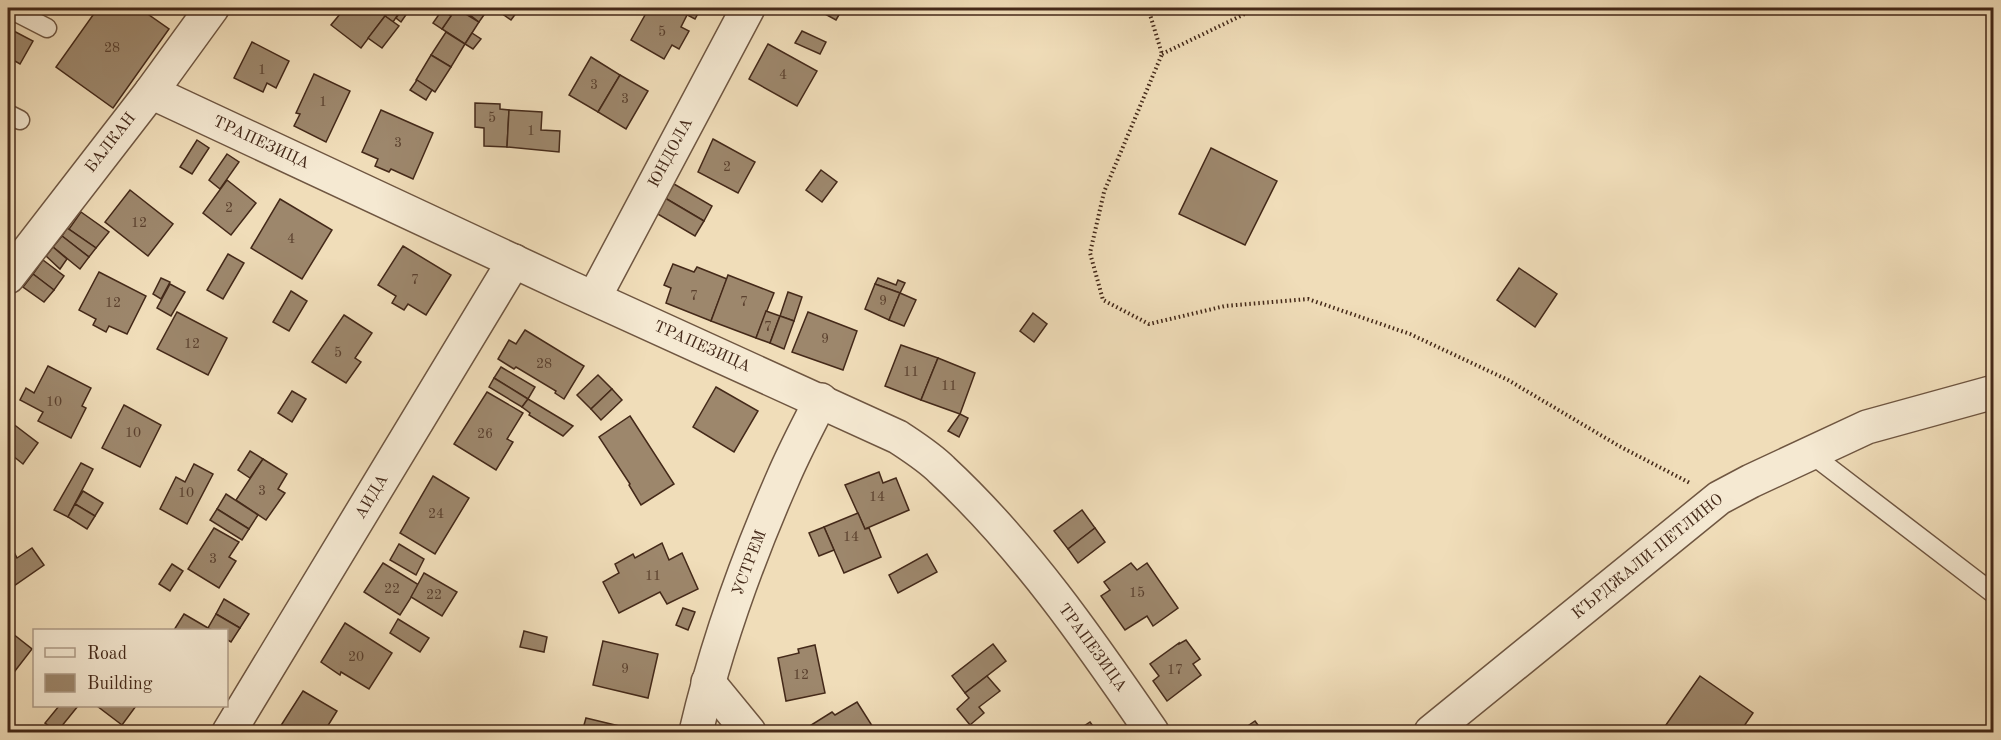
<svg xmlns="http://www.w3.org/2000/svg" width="2001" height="740" font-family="'Old Standard TT',serif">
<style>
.building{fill:#9d876c;stroke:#442919;stroke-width:1.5}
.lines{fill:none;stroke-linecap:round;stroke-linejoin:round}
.lane-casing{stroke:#6f5641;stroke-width:21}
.street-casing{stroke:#6f5641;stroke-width:36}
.path{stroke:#442919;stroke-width:4;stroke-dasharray:1.5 3;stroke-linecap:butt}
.lane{stroke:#f5e9d2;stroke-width:18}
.street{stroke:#f5e9d2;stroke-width:33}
.labels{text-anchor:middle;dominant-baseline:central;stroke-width:6;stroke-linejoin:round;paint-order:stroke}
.number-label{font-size:14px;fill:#5a402e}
.street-label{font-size:16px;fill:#442919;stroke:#f5e9d2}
</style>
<rect width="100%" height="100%" fill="#f0ddb9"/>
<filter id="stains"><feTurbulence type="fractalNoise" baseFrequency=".00333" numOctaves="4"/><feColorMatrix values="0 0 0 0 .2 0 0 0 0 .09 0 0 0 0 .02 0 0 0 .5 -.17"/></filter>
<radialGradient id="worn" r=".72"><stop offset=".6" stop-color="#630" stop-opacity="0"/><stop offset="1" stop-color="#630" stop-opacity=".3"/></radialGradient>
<g class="building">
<polygon points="98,8 139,8 169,29 113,108 56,67"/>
<polygon points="345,8 391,8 361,48 331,25"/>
<polygon points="391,8 398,8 401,10 393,22 385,16"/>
<polygon points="403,8 410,9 401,22 396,18"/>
<polygon points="456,8 479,22 465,44 442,29"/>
<polygon points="475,8 486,12 479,22 470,15"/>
<polygon points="494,8 520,8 511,20"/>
<polygon points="649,8 674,8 687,15 681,27 689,31 679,49 672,45 664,59 631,40"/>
<polygon points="674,8 701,8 695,19"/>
<polygon points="814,8 843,8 836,20"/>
<polygon points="442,10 451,16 442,29 433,23"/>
<polygon points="385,16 399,26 382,48 368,38"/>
<polygon points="8,28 33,41 20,64 8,57"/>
<polygon points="802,31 826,42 820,54 795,43"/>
<polygon points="446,32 465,44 451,67 431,55"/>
<polygon points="472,33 481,39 473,49 465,44"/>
<polygon points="252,42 289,61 276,88 267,83 263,92 234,78"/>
<polygon points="768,44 817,71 797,106 749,79"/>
<polygon points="431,55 451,67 435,92 416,80"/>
<polygon points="591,57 620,75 598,112 569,95"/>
<polygon points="314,74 350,91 326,142 294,126 300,114 296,113"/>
<polygon points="620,75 648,91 626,129 598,112"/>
<polygon points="417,80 432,90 426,100 410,90"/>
<polygon points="475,103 500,104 500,109 509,110 507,147 484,146 484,128 475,127"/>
<polygon points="381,110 433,133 413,179 391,169 389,172 375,166 378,159 362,152"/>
<polygon points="509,110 542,112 541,130 560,131 559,152 507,147"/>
<polygon points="713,139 755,162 738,193 698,172"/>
<polygon points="197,140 209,148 192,174 180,167"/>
<polygon points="1211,148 1277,181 1245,245 1179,214"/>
<polygon points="227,154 239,162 220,189 209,180"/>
<polygon points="821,170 837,182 822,202 806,190"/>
<polygon points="227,180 256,203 231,235 203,213"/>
<polygon points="674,184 712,206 704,221 665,198"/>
<polygon points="130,190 173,224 148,256 105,222"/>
<polygon points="665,198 704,221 695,236 656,213"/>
<polygon points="280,199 332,230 302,279 251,248"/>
<polygon points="81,212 109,232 96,248 69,229"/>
<polygon points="67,228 96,248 89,257 62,236"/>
<polygon points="62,236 89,257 80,269 53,247"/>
<polygon points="403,246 451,275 426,315 408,304 404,310 392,303 396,296 378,285"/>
<polygon points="53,247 67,259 60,269 46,256"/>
<polygon points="228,254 244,263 223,299 207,290"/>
<polygon points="43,260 64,276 54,290 33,274"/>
<polygon points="673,264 694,272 697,267 727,279 711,321 666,303 671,288 664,285"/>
<polygon points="1519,268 1557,294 1535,327 1497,300"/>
<polygon points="99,272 146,296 127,334 109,326 106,332 93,325 96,319 79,310"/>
<polygon points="33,274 54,290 44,302 23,287"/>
<polygon points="728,275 774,293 756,338 711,321"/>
<polygon points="161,278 170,282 161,299 153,294"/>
<polygon points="878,278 896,285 898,280 905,283 900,293 875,284"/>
<polygon points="170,284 185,292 171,316 157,308"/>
<polygon points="875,284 900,293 889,320 865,309"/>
<polygon points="291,291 307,301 289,331 273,322"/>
<polygon points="788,292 802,297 794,321 780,316"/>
<polygon points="900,293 916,300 904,326 889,320"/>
<polygon points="766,311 780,316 770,343 756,338"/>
<polygon points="177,312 227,338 208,375 157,349"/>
<polygon points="808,312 857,331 843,370 792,352"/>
<polygon points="1033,313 1047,324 1034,342 1020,331"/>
<polygon points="344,315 372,333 355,358 361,362 346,383 312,362"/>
<polygon points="780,316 794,321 784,349 770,343"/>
<polygon points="525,330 584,366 564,399 555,393 556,391 516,367 514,369 498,359 509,340 516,344"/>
<polygon points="901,345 938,358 921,400 885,386"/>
<polygon points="938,358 975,373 960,414 921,400"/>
<polygon points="48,366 91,388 82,406 86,408 71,438 38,421 43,412 20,400 26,388 34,393"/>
<polygon points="501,367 535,387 528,399 494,378"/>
<polygon points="598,375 612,389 591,409 577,395"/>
<polygon points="494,378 528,399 522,407 489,387"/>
<polygon points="716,387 758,411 734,452 693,427"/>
<polygon points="612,389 622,400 601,420 591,409"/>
<polygon points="292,391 306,399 292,422 278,413"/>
<polygon points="487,392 523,413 507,439 513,442 496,470 454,444"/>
<polygon points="528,399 573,426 563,436 529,415 530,413 522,407"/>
<polygon points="124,405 161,425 140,467 102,448"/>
<polygon points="960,414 968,418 959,437 948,431"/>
<polygon points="630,416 674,484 641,505 629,485 630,484 599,437"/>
<polygon points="8,420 38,443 23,464 8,452"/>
<polygon points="250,451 263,459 250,478 238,470"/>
<polygon points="263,459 287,474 278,489 285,493 266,520 236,500"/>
<polygon points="81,463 93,469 68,517 54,510"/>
<polygon points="194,464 213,474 187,524 160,509 176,477 185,482"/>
<polygon points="879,472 883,483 896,478 909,510 865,529 845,485"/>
<polygon points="433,476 469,498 435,554 400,533"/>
<polygon points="83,491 103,503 95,516 75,504"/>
<polygon points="226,494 258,515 249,529 217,509"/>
<polygon points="75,504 95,516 87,529 68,517"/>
<polygon points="217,509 249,529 242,540 210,520"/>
<polygon points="1082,510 1095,528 1068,549 1054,531"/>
<polygon points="858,513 865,529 869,528 881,557 844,573 824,527"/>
<polygon points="824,527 834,550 819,556 809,533"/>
<polygon points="214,528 239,542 229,557 236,561 219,588 188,569"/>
<polygon points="1095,528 1105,542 1078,563 1068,549"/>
<polygon points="662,543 669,560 682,553 698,589 667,604 660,592 619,613 603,582 619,573 615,564 633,554 635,558"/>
<polygon points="399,544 424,559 416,575 390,560"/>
<polygon points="32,548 44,565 8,590 8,556 14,552 17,558"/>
<polygon points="927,554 937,572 898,593 889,575"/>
<polygon points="383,563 419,585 400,615 364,592"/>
<polygon points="1131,563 1137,570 1147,563 1178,608 1153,626 1147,616 1125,630 1101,596 1110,590 1104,582"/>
<polygon points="172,564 183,571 170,591 159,584"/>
<polygon points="424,573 457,592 442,616 411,597"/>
<polygon points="224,599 249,614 240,628 216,614"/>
<polygon points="683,608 695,612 688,630 676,625"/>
<polygon points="184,614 208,628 212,630 174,630"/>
<polygon points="216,614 240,628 231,642 226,639 226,630 212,630 208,628"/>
<polygon points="398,619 429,638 420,652 390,633"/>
<polygon points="345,623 392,653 369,689 341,672 340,675 321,662"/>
<polygon points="8,630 32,649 8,680"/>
<polygon points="524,631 547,637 544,652 520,647"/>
<polygon points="1186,640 1200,659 1193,664 1201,675 1167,701 1153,681 1159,676 1150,664 1179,643 1179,644"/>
<polygon points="603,641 658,654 648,698 593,685"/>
<polygon points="993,644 1006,661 965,693 952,676"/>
<polygon points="815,645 825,693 786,701 778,658 799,653 798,649"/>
<polygon points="987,676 1000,691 979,707 984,713 970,725 957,709 969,698 965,693"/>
<polygon points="1700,676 1753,713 1740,732 1661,732"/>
<polygon points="303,691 337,711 324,732 289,732 280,727"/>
<polygon points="857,702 876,732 811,732 808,727 832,712 835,715"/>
<polygon points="59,706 78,706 57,732 45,723"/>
<polygon points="97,706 136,706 122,725"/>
<polygon points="586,718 640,731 639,732 582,732"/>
<polygon points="1255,721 1263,732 1239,732"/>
<polygon points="1090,722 1097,732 1075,732"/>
</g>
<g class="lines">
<defs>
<g id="lane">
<polyline points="8,8 47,28"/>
<polyline points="8,114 20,120"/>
<polyline points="1810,453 1994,594"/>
</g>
<g id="street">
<path d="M151,92L571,288L898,437C913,447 929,457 942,470C1024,546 1089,640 1152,732"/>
<polyline points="8,277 151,92 212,8"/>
<polyline points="594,298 748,8"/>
<polyline points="708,682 749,732"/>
<polyline points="229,732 514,261"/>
<path d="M696,732C716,646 747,560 783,478C794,452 808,426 821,400"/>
<polyline points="1431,732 1719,498 1751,481 1867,427 1994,392"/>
</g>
</defs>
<use href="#lane" class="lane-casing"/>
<use href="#street" class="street-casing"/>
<g class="path">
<polyline points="1148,8 1162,54 1104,192 1090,253 1103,300 1149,324 1225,306 1308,299 1410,334 1508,380 1619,446 1690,483"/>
<polyline points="1162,54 1257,8"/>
</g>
<use href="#lane" class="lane"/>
<use href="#street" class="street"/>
</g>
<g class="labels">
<g class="number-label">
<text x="662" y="32">5</text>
<text x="112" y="48">28</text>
<text x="262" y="70">1</text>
<text x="783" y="75">4</text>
<text x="594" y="85">3</text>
<text x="625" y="99">3</text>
<text x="323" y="102">1</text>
<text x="492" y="118">5</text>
<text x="531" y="131">1</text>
<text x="398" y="143">3</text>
<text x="727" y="167">2</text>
<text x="229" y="208">2</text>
<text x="139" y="223">12</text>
<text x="291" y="239">4</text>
<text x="415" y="280">7</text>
<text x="694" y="296">7</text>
<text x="883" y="301">9</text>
<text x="744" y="302">7</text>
<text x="113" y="303">12</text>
<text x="768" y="327">7</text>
<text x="825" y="339">9</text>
<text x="192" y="344">12</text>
<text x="338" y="353">5</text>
<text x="544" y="364">28</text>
<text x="911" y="372">11</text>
<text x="949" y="386">11</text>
<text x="54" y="402">10</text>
<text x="133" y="433">10</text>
<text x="485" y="434">26</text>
<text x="262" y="491">3</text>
<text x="186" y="493">10</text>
<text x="877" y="497">14</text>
<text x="436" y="514">24</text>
<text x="851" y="537">14</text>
<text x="213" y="559">3</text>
<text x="653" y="576">11</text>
<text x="392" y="589">22</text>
<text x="1137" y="593">15</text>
<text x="434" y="595">22</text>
<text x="356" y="657">20</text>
<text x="625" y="669">9</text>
<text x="1175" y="670">17</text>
<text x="801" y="675">12</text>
</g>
<g class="street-label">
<text transform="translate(111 143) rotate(-52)">БАЛКАН</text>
<text transform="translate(261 143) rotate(25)">ТРАПЕЗИЦА</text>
<text transform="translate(671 153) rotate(-62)">ЮНДОЛА</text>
<text transform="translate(702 347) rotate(24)">ТРАПЕЗИЦА</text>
<text transform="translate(372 497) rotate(-59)">АИДА</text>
<text transform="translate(1648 557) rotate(-39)">КЪРДЖАЛИ-ПЕТЛИНО</text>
<text transform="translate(750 563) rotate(-69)">УСТРЕМ</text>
<text transform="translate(1092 648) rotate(54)">ТРАПЕЗИЦА</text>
</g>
</g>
<rect width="2001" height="740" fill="none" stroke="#f0ddb9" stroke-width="30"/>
<rect x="9" y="9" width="1983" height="722" fill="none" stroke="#442919" stroke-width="3"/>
<rect x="15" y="15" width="1971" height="710" fill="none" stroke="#442919" stroke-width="1.5"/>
<rect x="33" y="629" width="195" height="78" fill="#f5e9d2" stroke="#ae9c88" stroke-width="1.5"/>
<rect x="45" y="648" width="30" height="9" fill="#f5e9d2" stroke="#ae9c88" stroke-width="1.5"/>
<text x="87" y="659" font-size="18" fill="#442919">Road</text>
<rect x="45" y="674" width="30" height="18" fill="#9d876c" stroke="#ae9c88" stroke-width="1.5"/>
<text x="87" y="689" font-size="18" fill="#442919">Building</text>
<rect width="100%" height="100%" filter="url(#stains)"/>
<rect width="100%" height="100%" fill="url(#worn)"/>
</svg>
